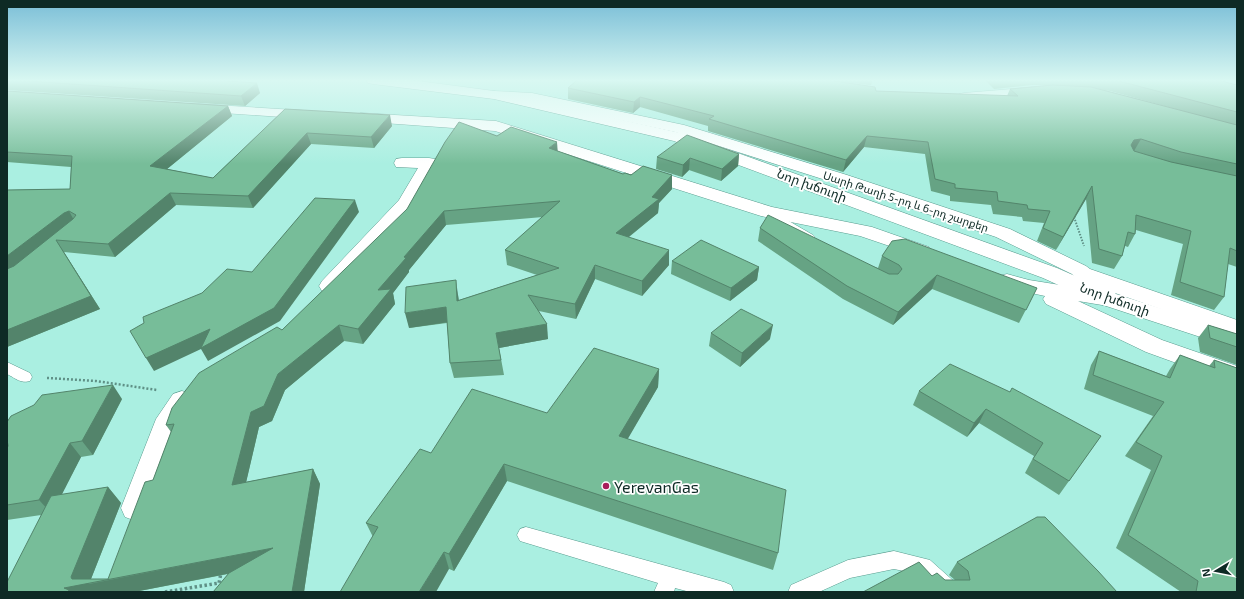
<svg xmlns="http://www.w3.org/2000/svg" width="1244" height="599" font-family="'Exo 2','Noto Sans Armenian',sans-serif">
<style>
.lines{fill:none;stroke-linecap:round;stroke-linejoin:round}
.lane-casing{stroke:#599c8f;stroke-width:1}
.street-casing{stroke:#599c8f;stroke-width:1}
.secondary-casing{stroke:#599c8f;stroke-width:1}
.path-far2{stroke:#5f9086;stroke-width:2;stroke-dasharray:1.5 1.5;stroke-linecap:butt}
.path-far1{stroke:#5f9086;stroke-width:2.5;stroke-dasharray:2 2;stroke-linecap:butt}
.path{stroke:#5f9086;stroke-width:3.5;stroke-dasharray:2.5 2.5;stroke-linecap:butt}
.lane{fill:#fff;fill-rule:evenodd}
.street{fill:#fff;fill-rule:evenodd}
.secondary{fill:#fff;fill-rule:evenodd}
.wall{fill:#66a384;fill-rule:evenodd}
.shaded-wall{fill:#53846b}
.building{fill:#77bd99;stroke:#53846b}
.poi-dot{fill:#a91c5a;stroke:#fff;stroke-width:1.5}
.labels{text-anchor:middle;dominant-baseline:central;stroke-width:3.5;stroke-linejoin:round;paint-order:stroke}
.far-street-label{font-size:11px;fill:#0e2a25;stroke:#fff}
.street-label{font-size:13px;fill:#0e2a25;stroke:#fff}
.near-poi-label{font-size:16px;fill:#0e2a25;stroke:#fff;text-anchor:start}
</style>
<rect width="100%" height="100%" fill="#aaefe1"/>
<g class="lines">
<defs>
<g id="lane">
<polygon points="768,209 813,235 815,237 813,239 805,239 764,214 762,212"/>
<path d="M7,362L30,373L32,377L30,381C21,384 15,378 7,374Z"/>
<polygon points="526,527 724,582 731,585 734,592 690,592 675,588 674,592 654,592 658,583 520,541 517,535 520,529"/>
<polygon points="894,551 930,560 958,585 961,592 937,592 918,574 894,569 850,578 819,592 788,592 791,585 848,560"/>
</g>
<g id="street">
<polygon points="1037,87 1042,88 1044,91 1042,94 964,101 959,100 957,97 959,94 964,93"/>
<polygon points="494,91 532,93 684,125 847,175 1010,229 1086,266 1090,269 1237,320 1237,336 1115,293 1119,299 1116,304 1108,306 1078,301 1162,340 1237,366 1237,385 1146,352 1046,304 1043,299 1045,296 999,286 996,281 999,276 1007,274 1029,280 1085,289 1072,274 996,237 835,183 675,132 532,101 489,98 487,95 489,92"/>
<polygon points="199,104 311,111 316,112 318,115 316,118 311,119 194,111 192,108 194,105"/>
<polygon points="361,113 496,121 772,207 872,227 929,247 932,251 929,255 922,257 860,236 761,216 495,131 356,121 353,118 356,115"/>
<polygon points="402,158 429,158 435,159 437,163 412,207 338,291 330,293 322,291 319,286 322,281 399,200 418,168 396,167 394,163 396,159"/>
<polygon points="182,391 191,394 195,401 181,422 151,508 147,517 136,521 125,517 121,508 156,419 173,394"/>
</g>
<polygon id="secondary" points="366,80 411,80 494,91 685,134 1057,268 1116,294 1237,333 1237,349 1100,304 1043,278 674,141 494,99 373,84 368,83"/>
</defs>
<use href="#lane" class="lane-casing"/>
<use href="#street" class="street-casing"/>
<use href="#secondary" class="secondary-casing"/>
<polyline class="path-far2" points="1074,217 1084,246"/>
<polyline class="path-far1" points="47,378 96,381 157,390"/>
<polyline class="path" points="165,592 219,583 221,573"/>
<use href="#lane" class="lane"/>
<use href="#street" class="street"/>
<use href="#secondary" class="secondary"/>
</g>
<g class="wall">
<polygon points="7,80 236,80 236,82 260,93 245,106 7,90"/>
<path d="M577,80H873L871,85L842,82L876,91L1007,96L1010,89L1048,85H1032L994,89L985,80H1218L1237,85V267L1228,264L1224,297L1214,310L1171,295L1183,244L1136,230L1135,234L1128,247L1125,246L1122,256L1114,269L1092,263L1086,199L1056,250L1037,241L1044,223L1023,221L1022,217L993,214L991,205L950,201V196L931,191L925,154L864,147L843,172L708,131V126L640,107L633,113L568,99V88ZM1104,90L1110,91L1197,115Z"/>
<polygon points="7,91 228,106 232,116 167,169 213,178 285,109 392,126 374,148 311,144 253,208 176,205 115,257 64,252 100,309 7,347 7,190 70,189 71,167 7,162"/>
<polygon points="497,136 558,152 623,174 672,175 672,189 659,203 658,213 629,237 669,265 642,296 595,279 576,319 539,311 548,339 499,348 504,375 454,378 450,363 447,323 409,328 458,295 459,300 537,275 507,265 505,250 543,217 446,225 409,270 409,272 393,293 395,304 363,344 344,341 285,390 272,421 259,427 246,482 313,469 320,484 304,592 213,592 228,574 134,592 7,592 41,515 7,520 7,448 8,446 122,399 93,455 81,457 61,495 108,487 121,503 91,579 108,579 153,480 171,432 166,425 282,330"/>
<polygon points="739,154 738,166 721,181 689,170 682,177 656,169 657,157"/>
<polygon points="760,228 878,268 882,256 1037,288 1019,323 932,289 893,325 843,299 758,241"/>
<polygon points="672,261 759,267 757,280 730,301 671,274"/>
<polygon points="1208,325 1237,334 1237,365 1200,352 1198,338"/>
<polygon points="711,333 770,339 740,367 709,346"/>
<polygon points="1099,351 1166,376 1170,369 1180,355 1209,366 1214,360 1237,368 1237,592 1181,592 1116,548 1151,470 1125,456 1153,416 1084,389 1091,365"/>
<polygon points="659,369 658,387 627,439 778,553 773,570 507,481 454,571 373,537 366,523 431,453 547,413"/>
<polygon points="919,391 1101,436 1059,495 1025,473 1034,456 979,423 967,437 913,405"/>
<polygon points="957,562 1117,592 863,592 932,576 945,580 955,580 949,575"/>
</g>
<g class="shaded-wall">
<polygon points="228,80 236,80 238,87 227,81"/>
<polygon points="257,83 260,93 245,106 241,96"/>
<polygon points="640,97 640,107 633,113 634,102"/>
<polygon points="228,106 232,116 156,178 150,166"/>
<polygon points="390,115 392,126 374,148 371,137"/>
<polygon points="307,133 311,144 253,208 248,196"/>
<polygon points="867,136 864,147 843,172 846,160"/>
<polygon points="1141,139 1134,151 1128,152 1131,145 1134,140"/>
<polygon points="557,142 558,155 549,148"/>
<polygon points="739,154 738,166 721,181 722,169"/>
<polygon points="690,158 689,170 682,177 683,165"/>
<polygon points="672,175 672,189 659,203 658,213 616,247 616,233 652,197"/>
<polygon points="1092,186 1086,199 1056,250 1063,237"/>
<polygon points="170,193 176,205 115,257 108,244"/>
<polygon points="355,200 359,212 280,321 208,361 201,349 154,371 146,358"/>
<polygon points="69,211 76,224 7,273 7,256 64,213"/>
<polygon points="444,211 446,225 409,270 409,272 393,293 395,304 363,344 358,329 378,290 404,257"/>
<polygon points="56,240 100,309 7,347 7,330"/>
<polygon points="669,250 669,265 642,296 642,281"/>
<polygon points="595,265 595,279 576,319 575,304"/>
<polygon points="759,267 757,280 730,301 731,288"/>
<polygon points="937,275 932,289 893,325 898,312"/>
<polygon points="456,280 458,295 460,316 457,301"/>
<polygon points="446,307 449,322 409,328 405,313"/>
<polygon points="547,324 548,339 499,348 496,333"/>
<polygon points="339,325 344,341 285,390 272,421 259,427 242,500 232,485 251,412 278,374"/>
<polygon points="773,325 770,339 740,367 742,353"/>
<polygon points="659,369 658,387 619,454 619,436"/>
<polygon points="113,385 122,399 93,455 82,441"/>
<polygon points="986,409 979,423 967,437 974,423"/>
<polygon points="70,443 81,457 52,514 39,500"/>
<polygon points="504,464 507,481 454,571 449,554"/>
<polygon points="313,469 320,484 304,592 292,592"/>
<polygon points="108,487 121,503 89,584 273,548 283,563 134,592 68,592 64,588 71,577"/>
<polygon points="444,552 449,569 436,592 419,592"/>
</g>
<g class="building">
<polygon points="15,80 228,80 227,81 257,83 241,96"/>
<polygon points="577,80 828,80 875,87 876,91 1018,96 1010,89 1053,85 1091,87 1237,125 1237,164 1181,152 1141,139 1134,140 1131,145 1134,151 1171,162 1237,176 1237,251 1230,248 1224,297 1180,282 1191,231 1136,215 1135,234 1128,232 1122,256 1099,249 1092,186 1063,237 1043,228 1050,211 1028,209 1027,205 998,201 997,192 955,188 955,184 935,179 928,142 867,136 846,160 709,119 714,116 640,97 634,102 568,88"/>
<polygon points="1115,80 1218,80 1237,85 1237,112"/>
<polygon points="7,91 228,106 150,166 213,178 285,109 390,115 371,137 307,133 248,196 170,193 108,244 56,240 91,296 7,330 7,269 14,266 73,219 76,215 69,211 64,213 7,256 7,190 70,189 72,156 7,152"/>
<polygon points="459,122 497,136 511,127 557,142 549,148 623,174 625,173 631,175 643,166 672,175 652,197 659,199 616,233 669,250 642,281 595,265 575,304 528,295 547,324 496,333 501,360 450,363 446,307 405,313 406,287 456,280 457,301 559,268 505,250 560,201 444,211 404,257 406,258 378,290 391,289 358,329 339,325 278,374 264,406 251,412 232,485 313,469 292,592 213,592 229,573 273,548 64,588 69,590 68,592 7,592 7,582 51,496 108,487 71,577 72,579 108,579 145,482 153,480 174,424 166,425 172,408 199,373 277,327 282,330 407,209 445,142"/>
<polygon points="687,135 739,154 722,169 690,158 683,165 657,157"/>
<polygon points="315,198 355,200 274,308 201,348 210,329 146,358 130,331 144,323 143,317 202,293 227,269 252,272"/>
<polygon points="768,215 889,274 898,274 902,269 899,265 882,256 892,241 905,239 1037,288 1026,310 937,275 898,312 847,286 760,228"/>
<polygon points="701,240 759,267 731,288 672,261"/>
<polygon points="741,309 773,325 742,353 711,333"/>
<polygon points="1208,325 1237,334 1237,347 1210,338"/>
<polygon points="594,348 659,369 619,436 786,490 778,553 504,464 449,554 444,552 419,592 340,592 378,527 366,523 420,449 431,453 472,389 547,413"/>
<polygon points="1099,351 1170,378 1180,355 1215,368 1214,360 1237,368 1237,592 1196,592 1198,581 1128,535 1162,456 1136,442 1164,402 1093,375"/>
<polygon points="950,364 1010,392 1012,388 1101,436 1069,481 1033,459 1043,443 986,409 974,423 919,391"/>
<polygon points="113,385 82,441 70,443 39,500 7,505 7,448 8,446 7,439 7,422 11,416 34,405 42,395"/>
<polygon points="1037,517 1045,517 1098,571 1117,592 863,592 919,562 932,576 937,573 945,580 970,580 968,571 957,562"/>
</g>
<linearGradient id="sky" x2="0" y2="1"><stop stop-color="#7abed7"/><stop offset="0.49" stop-color="#d9f8f2"/><stop offset="1" stop-color="#d9f8f2" stop-opacity="0"/></linearGradient>
<rect width="1244" height="164" fill="url(#sky)"/>
<circle class="poi-dot" cx="606" cy="486" r="4"/>
<g class="labels">
<g class="far-street-label">
<text transform="translate(906 201) rotate(18)">Սարի Թաղի 5-րդ և 6-րդ շարքեր</text>
</g>
<g class="street-label">
<text transform="translate(812 185) rotate(20)">Նոր խճուղի</text>
<text transform="translate(1115 299) rotate(20)">Նոր խճուղի</text>
</g>
<g class="near-poi-label">
<text x="614" y="486">YerevanGas</text>
</g>
</g>
<rect width="1244" height="599" fill="none" stroke="#0e2a25" stroke-width="16"/>
<g transform="translate(1216 571) rotate(260)" stroke="#ffffff" stroke-width="3" paint-order="stroke">
<path d="M0-3L7 15L0 10L-7 15Z" fill="#0e2a25"/>
<text y="-6" font-size="11" font-weight="bold" text-anchor="middle" fill="#0e2a25">N</text>
</g>
</svg>
